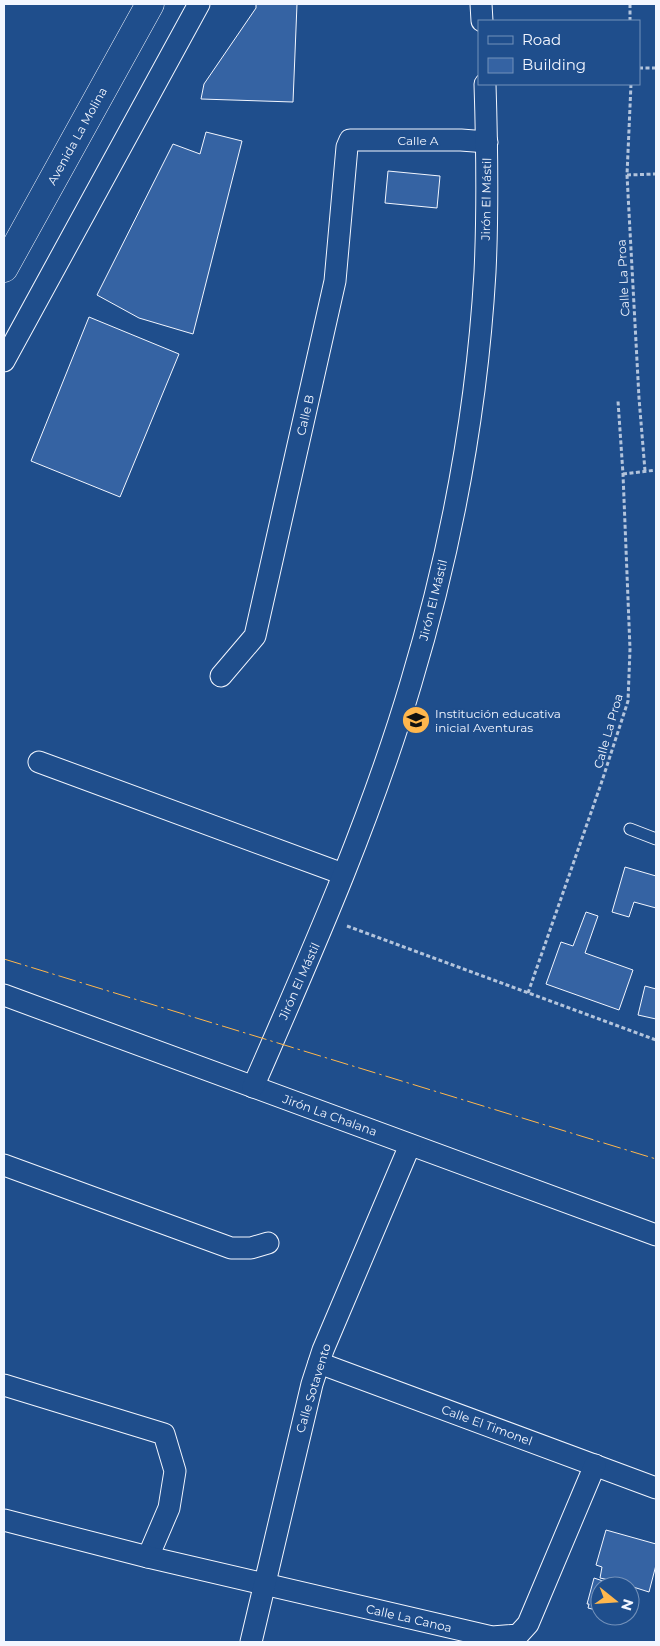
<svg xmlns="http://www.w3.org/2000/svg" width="660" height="1646" font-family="Montserrat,sans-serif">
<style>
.building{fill:#3563a3;stroke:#f2f6ff}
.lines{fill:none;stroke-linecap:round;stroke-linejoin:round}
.service-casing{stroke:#f2f6ff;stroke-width:13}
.minor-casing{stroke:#f2f6ff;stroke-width:23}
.primary-casing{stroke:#f2f6ff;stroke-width:29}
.path{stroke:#b3c4dc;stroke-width:3;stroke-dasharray:4 2.5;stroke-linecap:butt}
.service{stroke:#1f4e8c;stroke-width:11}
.minor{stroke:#1f4e8c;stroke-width:21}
.primary{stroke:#1f4e8c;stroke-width:28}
.power{stroke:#ffb74d;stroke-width:1;stroke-dasharray:18 4 2.5 4;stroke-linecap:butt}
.labels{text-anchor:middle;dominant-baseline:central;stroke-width:4;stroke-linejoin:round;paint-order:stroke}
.street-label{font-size:12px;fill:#f2f6ff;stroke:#1f4e8c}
.poi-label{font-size:12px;fill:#f2f6ff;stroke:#1f4e8c;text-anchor:start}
</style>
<rect width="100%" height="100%" fill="#1f4e8c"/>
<g class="building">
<polygon points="256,4 297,4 293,102 201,99 204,84 256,8"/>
<polygon points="206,132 242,141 193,334 139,318 97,295 173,144 200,154"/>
<polygon points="388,171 440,176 437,208 385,203"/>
<polygon points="89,317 179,354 120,497 31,461"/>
<polygon points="625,867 656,876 656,908 634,902 629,917 612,912"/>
<polygon points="586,912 598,916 585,953 633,970 619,1010 546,984 561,942 573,946"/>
<polygon points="645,986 656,989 656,1019 638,1015"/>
<polygon points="606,1530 656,1544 656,1565 649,1592 630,1586 600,1586 600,1611 588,1608 589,1604 587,1604 594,1578 609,1583 609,1580 600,1578 602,1567 596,1565"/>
<polygon points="630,1590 634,1591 630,1604"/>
</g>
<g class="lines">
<defs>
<polyline id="service" points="630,829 656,839"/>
<g id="minor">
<polyline points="481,4 482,21"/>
<polyline points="4,361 199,4"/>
<polyline points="221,676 255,636 335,281 347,147 350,140 461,140 487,142"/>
<polyline points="39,762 343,874"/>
<polyline points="4,995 656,1235"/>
<path d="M253,1087C311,954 370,822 411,683C451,550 477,411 485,272C488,209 487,146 485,84"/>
<polyline points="4,1165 231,1248 251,1248 268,1243"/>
<polyline points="319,1363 656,1488"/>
<polyline points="4,1385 164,1434 175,1471 169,1508 148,1557"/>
<polyline points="4,1520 148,1557 492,1637 518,1635 528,1624 595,1465"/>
<polyline points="251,1642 312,1384 323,1350 410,1145"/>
</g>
<polyline id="primary" points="4,268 150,4"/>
</defs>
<use href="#service" class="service-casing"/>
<use href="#minor" class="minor-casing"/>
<use href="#primary" class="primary-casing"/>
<g class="path">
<polyline points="630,4 630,21"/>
<polyline points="639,68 656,68"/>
<polyline points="631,84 627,175 639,398 645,471"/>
<polyline points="627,175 656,174"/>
<polyline points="623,474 656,470"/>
<polyline points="347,926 656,1040"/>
<polyline points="528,993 601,784 628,701 630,649 623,474 618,401"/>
</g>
<use href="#service" class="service"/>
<use href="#minor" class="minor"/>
<use href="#primary" class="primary"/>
<polyline class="power" points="4,959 656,1159"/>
</g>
<defs>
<symbol id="school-disc" viewBox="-11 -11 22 22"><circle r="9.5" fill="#ffb74d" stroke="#1f4e8c"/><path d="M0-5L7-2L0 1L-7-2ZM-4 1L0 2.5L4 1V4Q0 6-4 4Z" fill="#111"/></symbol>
</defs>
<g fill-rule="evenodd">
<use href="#school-disc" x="400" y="704" width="32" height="32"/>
</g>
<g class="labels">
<g class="street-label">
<text transform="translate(77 136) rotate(-61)">Avenida La Molina</text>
<text x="418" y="140">Calle A</text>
<text transform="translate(486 199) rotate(-89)">Jirón El Mástil</text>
<text transform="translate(623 278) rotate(-93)">Calle La Proa</text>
<text transform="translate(305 415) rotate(-77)">Calle B</text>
<text transform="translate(433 600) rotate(-76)">Jirón El Mástil</text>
<text transform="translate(608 731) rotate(-74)">Calle La Proa</text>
<text transform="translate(299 981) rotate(-66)">Jirón El Mástil</text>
<text transform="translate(330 1115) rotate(20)">Jirón La Chalana</text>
<text transform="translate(313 1388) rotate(-73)">Calle Sotavento</text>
<text transform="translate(487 1425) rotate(20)">Calle El Timonel</text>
<text transform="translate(409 1618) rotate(13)">Calle La Canoa</text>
</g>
<g class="poi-label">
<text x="435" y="713">Institución educativa<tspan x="435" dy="14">inicial Aventuras</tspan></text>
</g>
</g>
<rect width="660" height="1646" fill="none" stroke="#f2f6ff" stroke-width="10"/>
<rect x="478" y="20" width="162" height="65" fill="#1f4e8c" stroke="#7391ba"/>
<rect x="488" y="36" width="25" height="8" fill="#1f4e8c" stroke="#7391ba"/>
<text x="522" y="45" font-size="15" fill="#f2f6ff">Road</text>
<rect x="488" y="58" width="25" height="15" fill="#3563a3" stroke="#7391ba"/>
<text x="522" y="70" font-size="15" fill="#f2f6ff">Building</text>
<g transform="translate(615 1601) rotate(107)"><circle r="24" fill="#1f4e8c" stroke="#7391ba"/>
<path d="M0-4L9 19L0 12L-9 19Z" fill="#ffb74d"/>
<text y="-8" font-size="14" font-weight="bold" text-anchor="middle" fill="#f2f6ff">N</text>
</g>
</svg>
